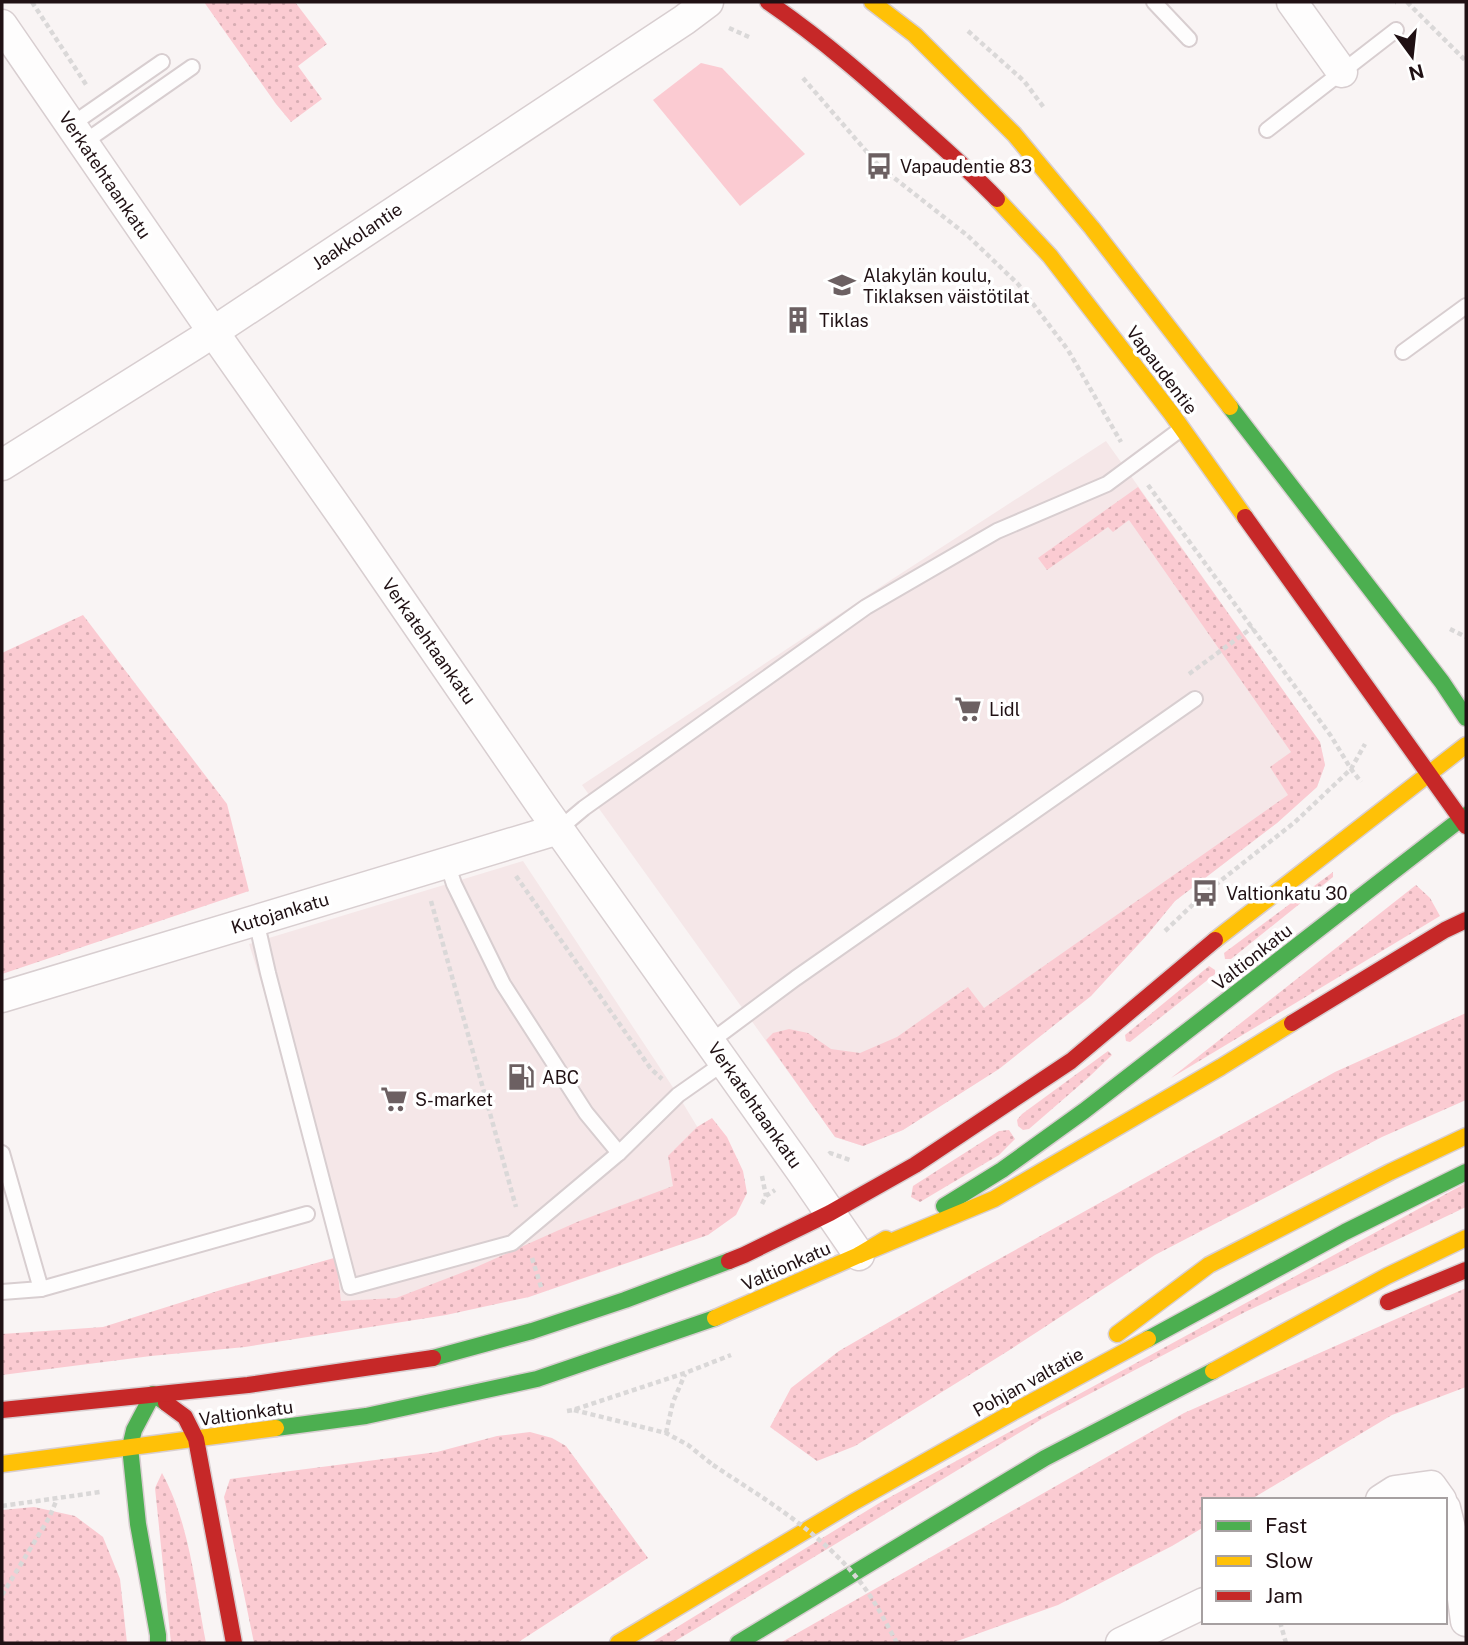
<svg xmlns="http://www.w3.org/2000/svg" width="1468" height="1645" font-family="'Public Sans',sans-serif">
<style>
.built{fill:#f5e7e8}
.grass{fill:url(#grass-dots)}
.park{fill:#fbcbd2}
.lines{fill:none;stroke-linecap:round;stroke-linejoin:round}
.lane-casing{stroke:#d8ced0;stroke-width:18}
.street-casing{stroke:#d8ced0;stroke-width:33}
.fast-casing{stroke:#d8ced0;stroke-width:19}
.slow-casing{stroke:#d8ced0;stroke-width:19}
.jam-casing{stroke:#d8ced0;stroke-width:19}
.path{stroke:#dad8d8;stroke-width:4.5;stroke-dasharray:5 3.5;stroke-linecap:butt}
.lane{stroke:#fefdfd;stroke-width:14}
.street{stroke:#fefdfd;stroke-width:30}
.fast{stroke:#4caf50;stroke-width:16}
.slow{stroke:#ffc107;stroke-width:16}
.jam{stroke:#c62828;stroke-width:16}
.path-bridge{stroke:#dad8d8;stroke-width:4.5;stroke-dasharray:5 3.5;stroke-linecap:butt}
.labels{text-anchor:middle;dominant-baseline:central;stroke-width:7;stroke-linejoin:round;paint-order:stroke}
.poi-label{font-size:18px;fill:#201114;stroke:#fff;text-anchor:start}
.street-label{font-size:18px;fill:#201114;stroke:#fff}
</style>
<defs>
<pattern id="grass-dots" width="8" height="8" patternUnits="userSpaceOnUse" patternTransform="scale(1.75)"><rect width="8" height="8" fill="#fbcbd2"/><path d="M2 2h.1M6 6h.1" fill="none" stroke="#d7adb3" stroke-width="1.8" stroke-linecap="round"/></pattern>
</defs>
<rect width="100%" height="100%" fill="#f9f4f4"/>
<g class="built">
<polygon points="1106,441 1320,742 1325,765 1317,787 1277,823 1175,901 1147,935 1091,996 998,1069 903,1130 863,1146 835,1137 582,785 894,578"/>
<polygon points="523,861 678,1095 718,1161 683,1194 396,1298 341,1302 338,1274 269,1007 249,944"/>
</g>
<g class="grass">
<polygon points="204,2 295,2 327,44 298,66 322,99 291,122 276,104"/>
<polygon points="1138,487 1320,742 1325,765 1317,787 1277,823 1175,901 1147,935 1091,996 999,1069 903,1130 863,1146 835,1137 766,1040 773,1033 789,1029 808,1033 831,1049 860,1053 897,1037 968,987 984,1008 1288,795 1270,767 1291,752 1129,520 1113,532 1108,527 1047,570 1038,558"/>
<polygon points="83,615 227,804 249,891 2,974 2,653"/>
<polygon points="1333,872 1333,877 1231,959 1225,959 1224,953"/>
<polygon points="1416,885 1430,898 1440,916 1171,1078"/>
<polygon points="1209,966 1215,970 1215,974 1130,1042 1126,1041 1125,1035"/>
<polygon points="1466,1013 1466,1100 1382,1137 1155,1255 1008,1351 855,1446 817,1461 770,1427 791,1388 839,1351 972,1274 1335,1072"/>
<polygon points="1108,1051 1112,1055 1089,1077 1029,1129 1023,1130 1018,1126 1017,1120 1022,1114"/>
<polygon points="712,1118 727,1137 743,1171 747,1193 736,1215 708,1235 529,1297 446,1315 245,1347 151,1356 2,1375 2,1334 103,1327 224,1289 334,1258 338,1274 341,1301 396,1298 474,1268 577,1222 673,1186 668,1156 697,1127"/>
<polygon points="1009,1130 1015,1139 999,1155 920,1202 911,1197 913,1186 999,1131"/>
<polygon points="1466,1183 1466,1207 1245,1312 1042,1419 672,1643 651,1643 881,1502"/>
<polygon points="1466,1288 1466,1387 1392,1415 1250,1500 1204,1500 1204,1527 1172,1546 1058,1605 952,1643 780,1643 1184,1413"/>
<polygon points="530,1432 552,1438 566,1446 648,1558 517,1643 254,1643 224,1497 230,1479 437,1452 497,1436"/>
<path d="M162,1473C190,1524 195,1587 206,1643H171L155,1488Z"/>
<polygon points="34,1507 75,1516 103,1537 120,1579 127,1643 2,1643 2,1510"/>
</g>
<polygon class="park" points="701,63 722,68 805,154 740,206 653,100"/>
<g class="lines">
<defs>
<g id="lane">
<polyline points="1154,2 1189,39"/>
<polyline points="71,125 162,62"/>
<polyline points="1267,130 1396,30"/>
<polyline points="83,143 192,67"/>
<polyline points="1403,352 1466,306"/>
<polyline points="559,829 584,808 866,607 997,531 1107,484 1181,429"/>
<polyline points="447,863 454,884 503,984 586,1113 619,1153 678,1095 725,1062"/>
<polyline points="256,920 268,973 350,1287 512,1243 619,1153"/>
<polyline points="710,1042 796,978 1195,699"/>
<polyline points="2,1153 41,1289 307,1214"/>
<polyline points="2,1292 41,1289"/>
</g>
<g id="street">
<polyline points="1292,2 1342,72"/>
<polyline points="2,25 207,323 351,528 542,806 802,1172 859,1255"/>
<polyline points="2,465 198,342 684,20 708,2"/>
<polyline points="2,997 559,829"/>
<polyline points="1381,1500 1395,1491 1431,1486 1441,1500"/>
<polyline points="1445,1508 1458,1561 1466,1621"/>
<polyline points="1121,1643 1204,1603"/>
</g>
<g id="fast">
<polyline points="1230,407 1442,682 1466,718"/>
<polyline points="944,1206 1002,1170 1084,1111 1466,815"/>
<polyline points="1148,1339 1345,1232 1466,1172"/>
<polyline points="433,1358 532,1331 625,1300 729,1261"/>
<polyline points="276,1428 366,1416 537,1379 715,1318"/>
<polyline points="158,1643 158,1635 138,1524 130,1447 134,1430 153,1394 166,1403"/>
<polyline points="738,1643 1045,1458 1213,1371"/>
</g>
<g id="slow">
<polyline points="872,2 915,35 1014,134 1092,228 1230,407"/>
<polyline points="997,199 1050,256 1171,413 1245,517"/>
<polyline points="1215,940 1466,745"/>
<polyline points="859,1255 994,1199 1221,1067 1292,1023"/>
<polyline points="715,1318 859,1255 886,1239"/>
<polyline points="1117,1334 1209,1265 1390,1172 1466,1136"/>
<polyline points="1213,1371 1387,1276 1466,1238"/>
<polyline points="2,1464 276,1428"/>
<polyline points="618,1643 852,1503 1015,1411 1148,1339"/>
</g>
<g id="jam">
<path d="M768,2C822,39 870,81 918,125C945,149 972,173 997,199"/>
<polyline points="1245,517 1466,826"/>
<polyline points="1292,1023 1445,930 1466,920"/>
<polyline points="729,1261 744,1255 830,1213 915,1165 1071,1061 1215,940"/>
<polyline points="1388,1302 1466,1270"/>
<polyline points="166,1403 185,1417 196,1439 234,1643"/>
<polyline points="2,1410 248,1385 433,1358"/>
</g>
</defs>
<use href="#lane" class="lane-casing"/>
<use href="#street" class="street-casing"/>
<use href="#fast" class="fast-casing"/>
<use href="#slow" class="slow-casing"/>
<use href="#jam" class="jam-casing"/>
<g class="path">
<polyline points="32,2 87,86"/>
<polyline points="1395,2 1396,2"/>
<polyline points="1407,2 1466,61"/>
<polyline points="729,28 749,37"/>
<polyline points="968,31 1024,81 1045,109"/>
<polyline points="803,78 879,166 968,236 1018,284 1068,350 1121,442"/>
<polyline points="1148,485 1331,736 1351,769 1361,782"/>
<polyline points="1450,629 1466,637"/>
<polyline points="1189,674 1253,627"/>
<polyline points="516,876 651,1069 662,1079"/>
<polyline points="431,901 516,1207"/>
<polyline points="1165,931 1205,893 1295,822 1351,769 1365,744"/>
<polyline points="829,1154 830,1153 850,1160"/>
<polyline points="762,1176 766,1196"/>
<polyline points="762,1204 766,1196 775,1190"/>
<polyline points="532,1258 542,1290"/>
<polyline points="574,1410 666,1433 688,1445 713,1465"/>
<polyline points="567,1411 573,1410 685,1373 731,1355"/>
<polyline points="666,1433 673,1402 685,1374"/>
<polyline points="2,1506 100,1492"/>
<polyline points="2,1595 49,1518 57,1499"/>
<polyline points="1280,1622 1286,1643"/>
</g>
<use href="#lane" class="lane"/>
<use href="#street" class="street"/>
<use href="#fast" class="fast"/>
<use href="#slow" class="slow"/>
<use href="#jam" class="jam"/>
<path class="path-bridge" d="M713,1465C766,1500 822,1533 861,1583C875,1601 886,1623 897,1643"/>
</g>
<defs>
<symbol id="bus-bare" viewBox="-9 -9 18 18"><path d="M-5-6H5V4H4V6H2V4H-2V6H-4V4H-5ZM-3.5-4V0h7V-4ZM-3.5 1.2v1.5H-2V1.2ZM2 1.2v1.5H3.5V1.2Z" fill="#6c6062" stroke="#fff" stroke-width="2.5" paint-order="stroke"/></symbol>
<symbol id="school-bare" viewBox="-9 -9 18 18"><path d="M0-5L7-2L0 1L-7-2ZM-4 1L0 2.5L4 1V4Q0 6-4 4Z" fill="#6c6062" stroke="#fff" stroke-width="2.5" paint-order="stroke"/></symbol>
<symbol id="building-bare" viewBox="-9 -9 18 18"><path d="M-4-6H4V6H1V3H-1V6H-4ZM-2.5-4.3h1.7v1.8h-1.7ZM.8-4.3h1.7v1.8H.8ZM-2.5-1h1.7V.8h-1.7ZM.8-1h1.7V.8H.8Z" fill="#6c6062" stroke="#fff" stroke-width="2.5" paint-order="stroke"/></symbol>
<symbol id="supermarket-bare" viewBox="-9 -9 18 18"><path d="M-6-5.5h2.5l.6 2H6L4.5 2H-2.5L-4.4-4H-6ZM-1.5 3.2a1.3 1.3 0 1 0 .1 0ZM3 3.2a1.3 1.3 0 1 0 .1 0Z" fill="#6c6062" stroke="#fff" stroke-width="2.5" paint-order="stroke"/></symbol>
<symbol id="fuel-bare" viewBox="-9 -9 18 18"><path d="M-5.5-6h7V0h2V4h1.3V-2.5L3-4.5l.8-.8L6-3V5H2.5V1h-1V6h-7ZM-4.2-4.7v3.2H.2V-4.7Z" fill="#6c6062" stroke="#fff" stroke-width="2.5" paint-order="stroke"/></symbol>
</defs>
<g fill-rule="evenodd">
<use href="#bus-bare" x="860" y="147" width="38" height="38"/>
<use href="#school-bare" x="823" y="266" width="38" height="38"/>
<use href="#building-bare" x="779" y="301" width="38" height="38"/>
<use href="#supermarket-bare" x="949" y="690" width="38" height="38"/>
<use href="#bus-bare" x="1186" y="874" width="38" height="38"/>
<use href="#fuel-bare" x="502" y="1058" width="38" height="38"/>
<use href="#supermarket-bare" x="375" y="1080" width="38" height="38"/>
</g>
<g class="labels">
<g class="poi-label">
<text x="900" y="166">Vapaudentie 83</text>
<text x="863" y="275">Alakylän koulu,<tspan x="863" dy="21">Tiklaksen väistötilat</tspan></text>
<text x="819" y="320">Tiklas</text>
<text x="989" y="709">Lidl</text>
<text x="1226" y="893">Valtionkatu 30</text>
<text x="542" y="1077">ABC</text>
<text x="415" y="1099">S-market</text>
</g>
<g class="street-label">
<text transform="translate(105 175) rotate(56)">Verkatehtaankatu</text>
<text transform="translate(357 236) rotate(-34)">Jaakkolantie</text>
<text transform="translate(1162 370) rotate(53)">Vapaudentie</text>
<text transform="translate(429 641) rotate(55)">Verkatehtaankatu</text>
<text transform="translate(280 913) rotate(-17)">Kutojankatu</text>
<text transform="translate(1252 957) rotate(-38)">Valtionkatu</text>
<text transform="translate(755 1105) rotate(55)">Verkatehtaankatu</text>
<text transform="translate(786 1266) rotate(-24)">Valtionkatu</text>
<text transform="translate(1028 1382) rotate(-29)">Pohjan valtatie</text>
<text transform="translate(246 1413) rotate(-8)">Valtionkatu</text>
</g>
</g>
<rect width="1468" height="1645" fill="none" stroke="#201114" stroke-width="7"/>
<rect x="1202" y="1498" width="245" height="126" fill="#ffffff" stroke="#a6a0a1" stroke-width="2"/>
<rect x="1216" y="1521" width="35" height="10" fill="#4caf50" stroke="#a6a0a1" stroke-width="2"/>
<text x="1265" y="1533" font-size="21" fill="#201114">Fast</text>
<rect x="1216" y="1556" width="35" height="10" fill="#ffc107" stroke="#a6a0a1" stroke-width="2"/>
<text x="1265" y="1568" font-size="21" fill="#201114">Slow</text>
<rect x="1216" y="1591" width="35" height="10" fill="#c62828" stroke="#a6a0a1" stroke-width="2"/>
<text x="1265" y="1603" font-size="21" fill="#201114">Jam</text>
<g transform="translate(1412 56) rotate(165)" stroke="#ffffff" stroke-width="5" paint-order="stroke">
<path d="M0-5L12 26L0 18L-12 26Z" fill="#201114"/>
<text y="-10" font-size="19" font-weight="bold" text-anchor="middle" fill="#201114">N</text>
</g>
</svg>
